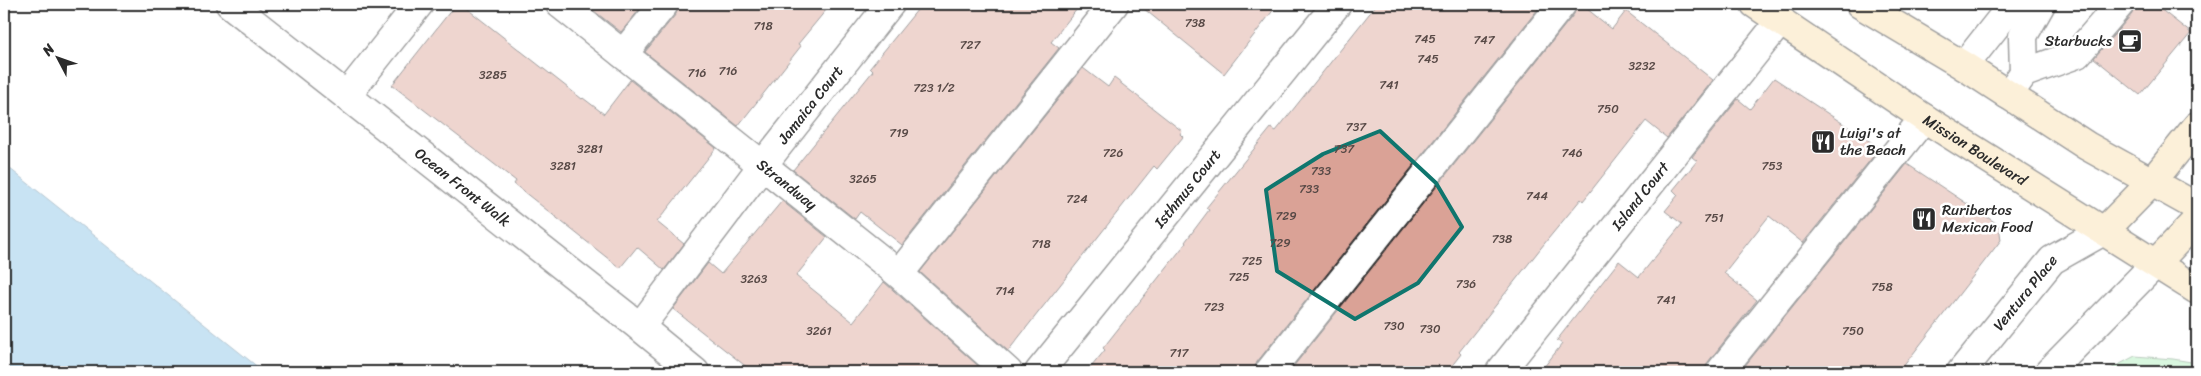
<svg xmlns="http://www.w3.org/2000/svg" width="2201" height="376" font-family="Sriracha,sans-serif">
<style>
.green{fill:#abeeb8;stroke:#6b8c72}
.water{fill:#85c0e4;stroke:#61849a}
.building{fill:#daa296;stroke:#2b2b2b}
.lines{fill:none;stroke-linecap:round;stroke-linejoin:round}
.minor-casing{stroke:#2b2b2b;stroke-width:31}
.major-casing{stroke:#2b2b2b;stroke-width:31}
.minor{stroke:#fff;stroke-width:28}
.major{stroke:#f9deab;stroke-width:28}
.marked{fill:none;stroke:#0f766e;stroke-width:4;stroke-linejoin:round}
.labels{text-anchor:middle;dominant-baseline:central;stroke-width:5;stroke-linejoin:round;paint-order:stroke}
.number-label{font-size:12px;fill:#574946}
.poi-label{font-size:15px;fill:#2b2b2b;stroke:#fff;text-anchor:start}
.street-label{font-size:15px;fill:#2b2b2b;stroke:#fff}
</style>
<rect width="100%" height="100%" fill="#fff"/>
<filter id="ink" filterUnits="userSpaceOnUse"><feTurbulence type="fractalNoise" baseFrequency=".02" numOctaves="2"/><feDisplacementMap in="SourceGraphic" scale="10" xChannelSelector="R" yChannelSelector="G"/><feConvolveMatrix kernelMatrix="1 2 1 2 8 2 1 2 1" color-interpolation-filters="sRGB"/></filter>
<g filter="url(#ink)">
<polygon class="green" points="2135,356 2173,359 2197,363 2197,372 2105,372"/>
<polygon class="water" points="4,164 264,372 4,372"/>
<g class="building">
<polygon points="456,4 461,4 582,99 583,98 604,114 630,80 716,148 657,222 684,244 664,270 637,247 620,268 514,184 516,181 392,85"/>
<polygon points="585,4 644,4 621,32"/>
<polygon points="679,4 831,4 798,44 801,46 738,126 645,52 676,14"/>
<polygon points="922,4 1081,4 1051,42 1059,48 902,245 860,212 855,219 793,170 873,71 870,68"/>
<polygon points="1138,4 1278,4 1224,74"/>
<polygon points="1377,4 1542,4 1257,362 1254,372 1087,372 1105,350 1103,348 1186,243 1185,242 1209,210 1206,208 1271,128 1276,131"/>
<polygon points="1577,4 1581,4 1612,29 1626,11 1713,80 1667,138 1646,121 1583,201 1581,199 1548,239 1459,352 1461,354 1447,372 1289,372 1574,14"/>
<polygon points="2135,4 2154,4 2191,33 2140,95 2094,58 2132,14"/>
<polygon points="1083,68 1108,87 1114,78 1118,81 1182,131 1180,134 1183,137 1157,169 1154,166 1008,351 920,272"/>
<polygon points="1774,78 1880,148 1803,243 1769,216 1724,273 1757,300 1708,362 1705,372 1540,372 1562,344 1557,340 1619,261 1639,277 1682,224 1665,211 1678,195 1673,190 1697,161 1692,157 1738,99 1750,109"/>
<polygon points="1907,164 1999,225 2001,240 1899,372 1740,372"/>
<polygon points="782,201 827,237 796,276 853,322 884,282 985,372 753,372 673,309 708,263 721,274"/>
</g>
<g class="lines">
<defs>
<g id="minor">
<path id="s1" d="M230,4L640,327L695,372"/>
<path id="s2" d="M560,4L899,274L1008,372"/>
<polyline points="623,54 664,4"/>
<polyline points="1964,66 2013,4"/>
<polyline points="2024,73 2023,36 2041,4"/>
<polyline points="347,95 419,4"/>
<polyline points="2008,95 2024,73 2077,54 2120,4"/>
<polyline points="899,274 1114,4"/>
<path id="s3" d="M640,327L762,166L890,4"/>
<path id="s4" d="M1039,372L1337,4"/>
<polyline points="1269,372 1562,4"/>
<path id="s5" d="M1500,372L1781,20"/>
<polyline points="1720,372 1924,118"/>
<path id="s6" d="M1961,372L2052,260L2105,230"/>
<polyline points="2049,372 2156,263"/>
</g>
<g id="major">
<path id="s7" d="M1755,4L1924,118L2197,290"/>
<polyline points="1860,4 1964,66 2087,146 2197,207"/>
<polyline points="2105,230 2151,183 2197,126"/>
<polyline points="2156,263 2197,220"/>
</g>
</defs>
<use href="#minor" class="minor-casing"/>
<use href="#major" class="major-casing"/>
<use href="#minor" class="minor"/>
<use href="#major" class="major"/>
</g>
</g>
<path d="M0 0H2201V376H0ZM1380,131L1436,183L1462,227L1418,283L1355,319L1277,271L1266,190L1323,154Z" fill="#fff" fill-opacity=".55" fill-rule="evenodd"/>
<path class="marked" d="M1380,131L1436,183L1462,227L1418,283L1355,319L1277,271L1266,190L1323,154Z"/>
<defs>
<symbol id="cafe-square" viewBox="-11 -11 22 22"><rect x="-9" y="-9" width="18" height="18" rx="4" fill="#2b2b2b" stroke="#fff"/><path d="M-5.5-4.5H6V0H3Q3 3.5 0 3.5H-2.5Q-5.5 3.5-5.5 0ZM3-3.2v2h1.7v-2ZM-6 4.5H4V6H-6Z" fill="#fff"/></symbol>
<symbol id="restaurant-square" viewBox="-11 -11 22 22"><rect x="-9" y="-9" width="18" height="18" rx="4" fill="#2b2b2b" stroke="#fff"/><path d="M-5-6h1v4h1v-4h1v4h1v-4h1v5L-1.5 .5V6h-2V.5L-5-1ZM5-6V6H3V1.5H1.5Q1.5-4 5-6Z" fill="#fff"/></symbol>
</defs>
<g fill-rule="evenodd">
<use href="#cafe-square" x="2116" y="27" width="28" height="28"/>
<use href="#restaurant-square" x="1809" y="128" width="28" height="28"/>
<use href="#restaurant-square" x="1910" y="205" width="28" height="28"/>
</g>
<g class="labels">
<g class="number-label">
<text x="1195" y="23">738</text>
<text x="763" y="26">718</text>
<text x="1425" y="39">745</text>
<text x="1484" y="40">747</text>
<text x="970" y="45">727</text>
<text x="1428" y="59">745</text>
<text x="1642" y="66">3232</text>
<text x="728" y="71">716</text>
<text x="697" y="73">716</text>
<text x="493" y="75">3285</text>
<text x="1389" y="85">741</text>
<text x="934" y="88">723 1/2</text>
<text x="1608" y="109">750</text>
<text x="1356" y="127">737</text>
<text x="899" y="133">719</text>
<text x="590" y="149">3281</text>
<text x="1344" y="149">737</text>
<text x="1113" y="153">726</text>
<text x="1572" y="153">746</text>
<text x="563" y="166">3281</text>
<text x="1772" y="166">753</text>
<text x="1321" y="171">733</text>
<text x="863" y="179">3265</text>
<text x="1309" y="189">733</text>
<text x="1537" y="196">744</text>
<text x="1077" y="199">724</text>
<text x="1286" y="216">729</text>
<text x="1714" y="218">751</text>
<text x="1502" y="239">738</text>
<text x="1280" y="243">729</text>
<text x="1041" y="244">718</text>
<text x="1252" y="261">725</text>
<text x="1239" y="277">725</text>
<text x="754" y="279">3263</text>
<text x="1466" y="284">736</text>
<text x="1882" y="287">758</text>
<text x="1005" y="291">714</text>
<text x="1666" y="300">741</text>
<text x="1214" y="307">723</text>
<text x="1394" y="326">730</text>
<text x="1430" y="329">730</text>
<text x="819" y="331">3261</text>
<text x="1853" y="331">750</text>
<text x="1179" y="353">717</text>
</g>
<g class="poi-label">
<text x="2112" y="41" text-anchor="end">Starbucks</text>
<text x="1840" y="133">Luigi's at<tspan x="1840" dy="17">the Beach</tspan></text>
<text x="1942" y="210">Ruribertos<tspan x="1942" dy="17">Mexican Food</tspan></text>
</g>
<g class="street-label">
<text stroke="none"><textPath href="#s3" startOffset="280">Jamaica Court</textPath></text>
<text stroke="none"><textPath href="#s7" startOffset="264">Mission Boulevard</textPath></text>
<text stroke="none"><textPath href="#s2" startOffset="290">Strandway</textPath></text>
<text stroke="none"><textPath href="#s1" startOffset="296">Ocean Front Walk</textPath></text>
<text stroke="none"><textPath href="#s4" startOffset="236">Isthmus Court</textPath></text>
<text stroke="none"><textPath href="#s5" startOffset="225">Island Court</textPath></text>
<text stroke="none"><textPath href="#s6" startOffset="102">Ventura Place</textPath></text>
</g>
</g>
<rect width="2201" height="376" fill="none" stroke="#fff" stroke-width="20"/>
<rect x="10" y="10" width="2181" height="356" fill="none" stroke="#2b2b2b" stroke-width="2" filter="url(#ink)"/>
<g transform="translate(58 58) rotate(311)" stroke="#ffffff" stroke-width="4" paint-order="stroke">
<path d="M0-4L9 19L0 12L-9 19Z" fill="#2b2b2b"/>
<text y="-8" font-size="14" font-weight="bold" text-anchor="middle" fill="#2b2b2b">N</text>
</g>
</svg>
